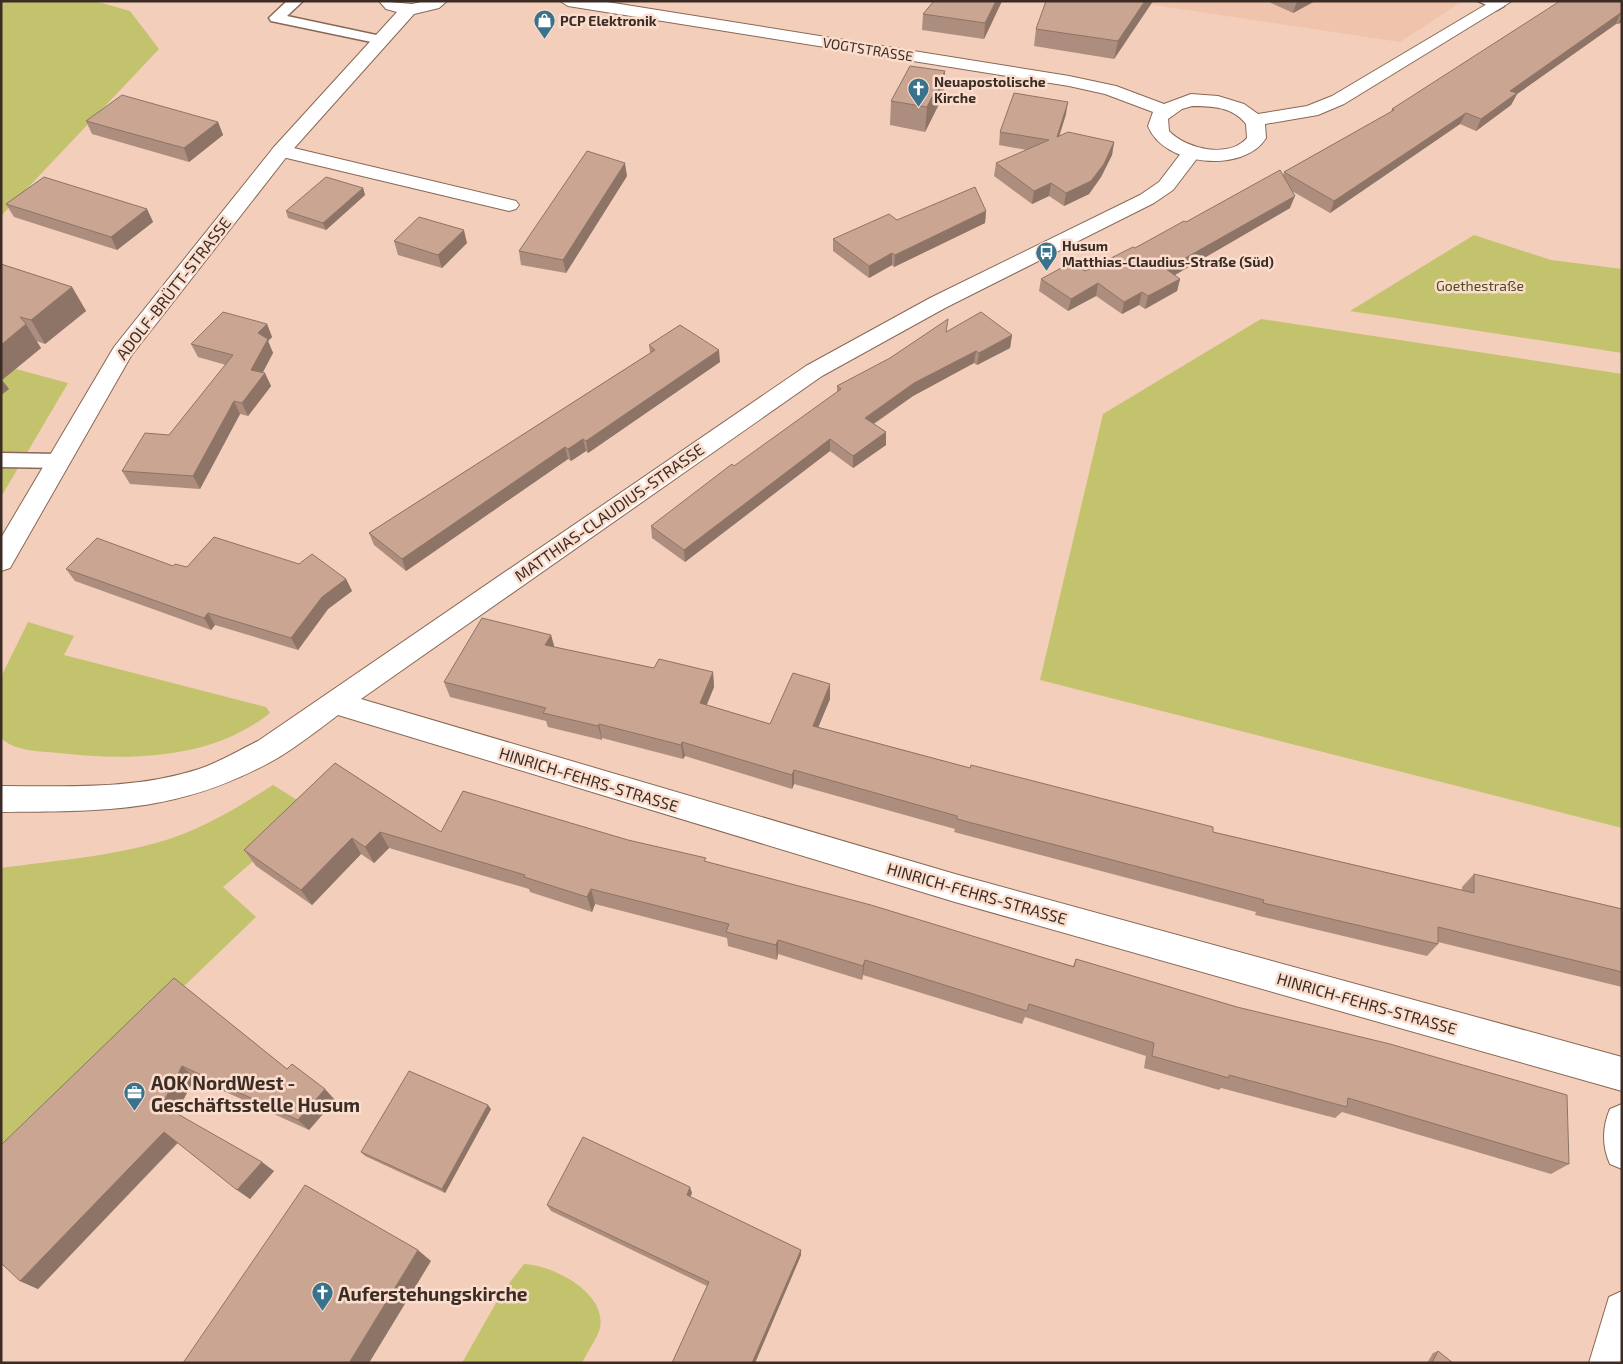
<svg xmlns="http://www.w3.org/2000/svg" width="1623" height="1364" font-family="'Exo 2',sans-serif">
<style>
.built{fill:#f0c3ac}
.green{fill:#c2c36c}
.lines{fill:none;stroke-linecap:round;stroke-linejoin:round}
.service-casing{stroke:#886856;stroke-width:3}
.minor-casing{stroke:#886856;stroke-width:2}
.tertiary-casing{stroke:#886856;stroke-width:2}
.secondary-casing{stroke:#886856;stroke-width:2}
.service{fill:#fff;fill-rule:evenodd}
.minor{fill:#fff;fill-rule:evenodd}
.tertiary{fill:#fff;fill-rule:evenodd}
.secondary{fill:#fff;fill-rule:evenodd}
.wall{fill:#ad8e7e}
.shaded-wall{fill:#8d7466}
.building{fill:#c9a592;stroke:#8d7466}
.labels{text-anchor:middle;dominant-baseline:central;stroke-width:5;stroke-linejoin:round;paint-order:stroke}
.far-poi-label{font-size:14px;font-weight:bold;fill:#3b2d25;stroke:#fbddcd;text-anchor:start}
.far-street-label{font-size:14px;fill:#3b2d25;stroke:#fbddcd}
.far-park-label{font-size:14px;fill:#4d4d22;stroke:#fbddcd}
.street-label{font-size:16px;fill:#3b2d25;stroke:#fbddcd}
.near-poi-label{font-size:19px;font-weight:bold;fill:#3b2d25;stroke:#fbddcd;text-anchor:start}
</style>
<rect width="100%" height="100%" fill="#f3ceba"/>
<polygon class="built" points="1127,1 1463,1 1400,42"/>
<g class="green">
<polygon points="1,1 95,1 130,11 159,49 1,216"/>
<polygon points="1474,235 1551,260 1622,269 1622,353 1350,311"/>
<polygon points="1261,319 1622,374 1622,828 1040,680 1103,414"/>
<polygon points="1,365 68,383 1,497"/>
<path d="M28,622L74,636L64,655L266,707L270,713C211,760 130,761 59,753C39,751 16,752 1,738V677Z"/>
<path d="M273,785L302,803L291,829L223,887L256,917L1,1162V868C58,860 120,856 175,837C207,826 244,804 273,785Z"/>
<path d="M524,1264C552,1265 607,1292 600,1328C597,1339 587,1352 582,1363H462L501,1294Z"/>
</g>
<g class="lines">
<defs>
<g id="service">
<polygon points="287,1 303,1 287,16 381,36 388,40 381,44 271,21 269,18"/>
<polygon points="1478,1 1497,1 1504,6 1497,10"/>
<polygon points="1,453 59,454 66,456 69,461 66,466 59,468 1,467"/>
</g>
<g id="minor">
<polygon points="281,145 516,201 519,205 516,209 509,211 274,155 271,151 274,147"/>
<path d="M1192,146L1199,148L1202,152L1173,190L1154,203L945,308L822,376L361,699L955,874L1622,1057V1091L955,902L338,715C318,730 298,746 276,759C179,813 108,811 1,812V786C67,786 135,790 199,769C220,762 239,750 258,741L806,366L930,298L1140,195L1159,182L1185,148Z"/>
<path d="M1622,1104V1169L1610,1164C1602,1147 1602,1127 1610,1109Z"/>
<polygon points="1622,1291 1622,1363 1589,1363 1609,1297"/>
</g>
<path id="tertiary" d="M560,1H601L1069,76L1116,86L1164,104L1191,94L1218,96L1244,104L1258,114L1307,106L1332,96L1492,1H1512L1344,104L1318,115L1265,124L1266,138C1244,174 1163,166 1148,126L1153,112L1105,94L1069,86L568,6ZM1192,106C1212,106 1233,107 1246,124L1247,138C1229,159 1186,149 1169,131L1168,119L1182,109Z"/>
<polygon id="secondary" points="379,1 412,4 425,1 447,1 439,8 414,14 288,155 131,356 10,568 1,571 1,538 114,347 274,147 397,12 386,9"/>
</defs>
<use href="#service" class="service-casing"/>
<use href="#minor" class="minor-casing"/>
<use href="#tertiary" class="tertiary-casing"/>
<use href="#secondary" class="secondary-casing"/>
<use href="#service" class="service"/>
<use href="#minor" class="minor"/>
<use href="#tertiary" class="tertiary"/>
<use href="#secondary" class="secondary"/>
</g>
<g class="wall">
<polygon points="934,1 1002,1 984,39 922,30 923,14"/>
<polygon points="1153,1 1114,59 1034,46 1036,29"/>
<polygon points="1267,1 1315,1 1293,13"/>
<polygon points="1622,1 1622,22 1618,24 1616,24 1517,94 1511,105 1476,131 1460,124 1330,213 1292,191 1290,208 1174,275 1180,279 1177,291 1145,309 1139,305 1122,314 1096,296 1068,311 1039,291 1041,279 1085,271 1135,248 1186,222 1283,175 1284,172 1391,112 1392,109"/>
<polygon points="945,71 943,96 925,132 890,125 891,101"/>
<polygon points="1066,114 1059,136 1114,142 1112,155 1101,177 1089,194 1064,206 1049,196 1032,204 994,176 996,163 1027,150 999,145 1000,132"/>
<polygon points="86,121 218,122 223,135 189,162 92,134"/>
<polygon points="627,176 566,273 521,265 519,251"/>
<polygon points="363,188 365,195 326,230 288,218 286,211"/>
<polygon points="6,204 147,209 153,222 117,250 14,217"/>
<polygon points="986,211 985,223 894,267 892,265 869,278 833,251 833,239 897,220"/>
<polygon points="394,241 467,243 442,268 398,255"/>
<polygon points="1,264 72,287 86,311 45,344 36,341 41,348 2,380 9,389 1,395"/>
<polygon points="267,324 272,337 268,341 273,353 263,372 271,386 248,416 240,414 200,489 130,484 122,471 169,435 226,365 198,357 191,344"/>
<polygon points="946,331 1012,335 1010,348 977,365 974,363 913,396 874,424 886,432 886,445 853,468 830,451 685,562 652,538 651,526 837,393 837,386"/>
<polygon points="649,345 720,362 588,453 586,451 571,461 568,459 406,571 374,545 369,533 650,353"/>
<polygon points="173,566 346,579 352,591 328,609 298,650 215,625 211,630 75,581 66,569"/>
<polygon points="551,635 554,647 654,668 713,672 714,687 707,705 770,724 830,699 818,727 970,768 1213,832 1462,890 1462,887 1474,874 1622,909 1622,987 1438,942 1438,944 1427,956 1255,915 1256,912 954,832 955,829 794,784 792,789 685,756 683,759 602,738 602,740 548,727 546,721 450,697 444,682"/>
<polygon points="335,763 441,832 628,840 1073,966 1076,959 1569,1164 1551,1174 1342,1112 1335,1118 1221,1088 1219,1090 1144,1068 1146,1056 1025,1017 1022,1024 863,975 862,980 778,954 777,960 728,946 727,938 595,904 592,912 530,892 529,889 389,848 374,863 361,854 312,905 256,866 244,850"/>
<polygon points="174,978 287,1069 335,1100 309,1130 195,1078 176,1113 274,1171 250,1199 178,1143 38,1289 20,1281"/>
<polygon points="491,1109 445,1193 365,1156 361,1152"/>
<polygon points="692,1193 690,1197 801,1250 801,1255 755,1363 672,1363 707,1286 551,1211 547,1205"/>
<polygon points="1438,1351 1453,1363 1427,1363 1433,1353"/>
</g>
<g class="shaded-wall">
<polygon points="996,1 1002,1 984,39 985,23"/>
<polygon points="1145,1 1153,1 1114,59 1118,41"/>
<polygon points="1297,1 1315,1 1293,13"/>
<polygon points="1621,12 1616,24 1517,94 1511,105 1476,131 1481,119 1510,91"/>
<polygon points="1622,17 1622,22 1618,24"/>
<polygon points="945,71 943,96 925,132 927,107"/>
<polygon points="1068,102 1066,114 1055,150 1057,137"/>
<polygon points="1466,113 1460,124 1330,213 1334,201"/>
<polygon points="218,122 223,135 189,162 184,148"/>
<polygon points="1114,142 1112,155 1101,177 1089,194 1064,206 1066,193"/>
<polygon points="625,163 627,176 566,273 563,260"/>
<polygon points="1051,183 1049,196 1032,204 1034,191"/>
<polygon points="363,188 365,195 326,230 323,223"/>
<polygon points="1295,196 1290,208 1163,282 1166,269"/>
<polygon points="147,209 153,222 117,250 111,237"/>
<polygon points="986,211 985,223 894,267 895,255"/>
<polygon points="464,230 467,243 442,268 438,255"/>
<polygon points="892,253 892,265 869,278 869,266"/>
<polygon points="1180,279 1177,291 1145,309 1148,296"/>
<polygon points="1098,283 1096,296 1068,311 1071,299"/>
<polygon points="72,287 86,311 45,344 31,320"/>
<polygon points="1142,292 1139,305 1122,314 1124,302"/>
<polygon points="26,324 41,348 2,380 9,389 1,395 1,345"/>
<polygon points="267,324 272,337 268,341 273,353 257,383 251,370 258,333"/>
<polygon points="1012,335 1010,348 977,365 979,353"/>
<polygon points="719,350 720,362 588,453 586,441"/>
<polygon points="976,351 974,363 913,396 864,430 865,418 914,383"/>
<polygon points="265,373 271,386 248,416 242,403"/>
<polygon points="234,401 240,414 200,489 193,476"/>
<polygon points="886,432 886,445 853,468 853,456"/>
<polygon points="583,439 586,451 571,461 568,449"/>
<polygon points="830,439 830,451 685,562 684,550"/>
<polygon points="565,447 568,459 406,571 402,559"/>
<polygon points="346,579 352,591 328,609 298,650 291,638 322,597"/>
<polygon points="208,613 215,625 211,630 204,618"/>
<polygon points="551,635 555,649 545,645"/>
<polygon points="713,672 714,687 701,717 700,703"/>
<polygon points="830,684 830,699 813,740 813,726"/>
<polygon points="599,724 602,738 602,740 598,726"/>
<polygon points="682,742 685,756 683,759 681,745"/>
<polygon points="794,770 794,784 792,789 792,775"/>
<polygon points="380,832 389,848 374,863 365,847"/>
<polygon points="352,838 361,854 312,905 301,890"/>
<polygon points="591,889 595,904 592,912 587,897"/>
<polygon points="778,940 778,954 777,960 776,945"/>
<polygon points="865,960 863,975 862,980 863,966"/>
<polygon points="182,1066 195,1078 175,1115 162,1105"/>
<polygon points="325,1089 335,1100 309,1130 298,1120"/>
<polygon points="488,1105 491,1109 445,1193 442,1189"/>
<polygon points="164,1132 178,1142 38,1289 20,1281"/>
<polygon points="262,1162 274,1171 250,1199 237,1190"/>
<polygon points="690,1187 692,1193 688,1201 687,1195"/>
<polygon points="418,1250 431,1261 369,1363 349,1363"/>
<polygon points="801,1250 801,1255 755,1363 752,1363"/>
</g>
<g class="building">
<polygon points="934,1 996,1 985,23 923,14"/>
<polygon points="1046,1 1145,1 1118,41 1036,29"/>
<polygon points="1560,1 1622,1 1622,12 1510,91 1517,93 1481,119 1466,113 1334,201 1284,172 1394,110 1392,109"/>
<polygon points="910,66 945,71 927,107 891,101"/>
<polygon points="1014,93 1068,102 1057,137 1068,132 1114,142 1104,164 1091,181 1066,193 1051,183 1034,191 996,163 1049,140 1000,132"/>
<polygon points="122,95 218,122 184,148 86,121"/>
<polygon points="587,151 625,163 563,260 519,251"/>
<polygon points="1280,170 1295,196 1166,269 1180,279 1148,296 1142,292 1124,302 1098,283 1071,299 1041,279 1072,262 1085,271 1133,247 1135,248 1184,221 1186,222"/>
<polygon points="44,177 147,209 111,237 6,204"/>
<polygon points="326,177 363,188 323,223 286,211"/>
<polygon points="975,187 986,211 895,255 892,253 869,266 833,239 889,214 897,220"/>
<polygon points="419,217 464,230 438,255 394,241"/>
<polygon points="1,264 72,287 31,320 20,317 26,324 1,345"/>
<polygon points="223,312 267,324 258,333 268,339 251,370 265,373 242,403 234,401 193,476 122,471 145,433 169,435 233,355 191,344"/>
<polygon points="981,312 1012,335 979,353 976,351 914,383 865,418 886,432 853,456 830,439 684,550 651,526 732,464 734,466 841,389 837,386 890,358 948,319 946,332"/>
<polygon points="680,325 719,350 586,441 583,439 568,449 565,447 402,559 369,533 655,350 649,345"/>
<polygon points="214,537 299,564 312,554 346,579 322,597 291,638 208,613 204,618 66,569 97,538 173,566 175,564 187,567"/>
<polygon points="482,618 551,635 545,645 654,668 659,659 713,672 700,703 770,724 793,673 830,684 813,726 970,768 971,765 1213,827 1213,832 1474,893 1474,874 1622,909 1622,972 1438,927 1438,944 1263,903 1264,900 957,819 957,816 794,770 792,775 682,742 681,745 599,724 598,726 543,713 546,708 444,682"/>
<polygon points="335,763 441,832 463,791 628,840 706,858 704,861 871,905 1074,967 1076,959 1237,1007 1390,1044 1567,1095 1569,1164 1348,1098 1347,1107 1229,1075 1229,1078 1152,1056 1154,1043 1029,1004 1027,1011 865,960 863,966 778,940 776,945 726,932 729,924 591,889 587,897 524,877 525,875 380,832 365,847 352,838 301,890 244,850"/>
<polygon points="174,978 287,1069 292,1064 325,1089 298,1120 182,1066 162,1105 262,1162 237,1190 164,1132 20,1281 1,1263 1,1145"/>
<polygon points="409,1071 488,1105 442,1189 361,1152"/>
<polygon points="583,1137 690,1187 687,1195 801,1250 752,1363 672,1363 709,1282 547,1205"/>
<polygon points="305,1185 418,1250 349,1363 183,1363"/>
<polygon points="1438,1351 1453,1363 1432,1363"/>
</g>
<defs>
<symbol id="shop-pin" viewBox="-11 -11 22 30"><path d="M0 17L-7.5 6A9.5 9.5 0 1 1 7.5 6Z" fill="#39728c" stroke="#fbddcd"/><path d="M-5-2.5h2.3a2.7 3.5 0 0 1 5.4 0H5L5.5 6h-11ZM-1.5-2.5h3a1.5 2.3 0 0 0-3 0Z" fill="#fff"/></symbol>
<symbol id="church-pin" viewBox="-11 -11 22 30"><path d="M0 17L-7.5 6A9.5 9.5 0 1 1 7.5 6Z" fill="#39728c" stroke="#fbddcd"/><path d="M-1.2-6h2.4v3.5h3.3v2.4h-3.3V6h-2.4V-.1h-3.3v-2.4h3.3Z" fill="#fff"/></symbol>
<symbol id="bus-pin" viewBox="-11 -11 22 30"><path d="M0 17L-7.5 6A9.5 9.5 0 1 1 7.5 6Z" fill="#39728c" stroke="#fbddcd"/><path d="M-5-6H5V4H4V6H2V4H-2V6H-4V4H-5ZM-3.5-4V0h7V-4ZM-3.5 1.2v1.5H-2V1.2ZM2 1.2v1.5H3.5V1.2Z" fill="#fff"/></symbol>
<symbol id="office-pin" viewBox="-11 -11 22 30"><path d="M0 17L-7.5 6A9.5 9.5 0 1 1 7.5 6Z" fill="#39728c" stroke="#fbddcd"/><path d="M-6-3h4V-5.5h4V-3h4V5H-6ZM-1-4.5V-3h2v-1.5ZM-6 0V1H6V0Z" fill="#fff"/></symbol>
</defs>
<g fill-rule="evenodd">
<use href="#shop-pin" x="532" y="8" width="25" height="34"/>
<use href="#church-pin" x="906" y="76" width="25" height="34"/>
<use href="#bus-pin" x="1034" y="240" width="25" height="34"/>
<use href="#office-pin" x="122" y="1080" width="25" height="34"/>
<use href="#church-pin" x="310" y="1280" width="25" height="34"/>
</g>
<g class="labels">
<g class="far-poi-label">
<text x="560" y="20">PCP Elektronik</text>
<text x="934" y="81">Neuapostolische<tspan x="934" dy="16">Kirche</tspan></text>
<text x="1062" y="245">Husum<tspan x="1062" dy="16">Matthias-Claudius-Straße (Süd)</tspan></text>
</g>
<g class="far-street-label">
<text transform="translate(868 49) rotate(9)">VOGTSTRASSE</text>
</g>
<g class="far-park-label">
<text x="1480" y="285">Goethestraße</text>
</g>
<g class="street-label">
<text transform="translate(173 288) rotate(-52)">ADOLF-BRÜTT-STRASSE</text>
<text transform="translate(609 512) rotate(-35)">MATTHIAS-CLAUDIUS-STRASSE</text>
<text transform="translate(589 779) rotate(17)">HINRICH-FEHRS-STRASSE</text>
<text transform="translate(977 893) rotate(16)">HINRICH-FEHRS-STRASSE</text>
<text transform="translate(1367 1003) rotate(16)">HINRICH-FEHRS-STRASSE</text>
</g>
<g class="near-poi-label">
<text x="151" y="1082">AOK NordWest -<tspan x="151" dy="22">Geschäftsstelle Husum</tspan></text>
<text x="338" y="1293">Auferstehungskirche</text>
</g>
</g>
<rect width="1623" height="1364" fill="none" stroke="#3b2d25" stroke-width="5"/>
</svg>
